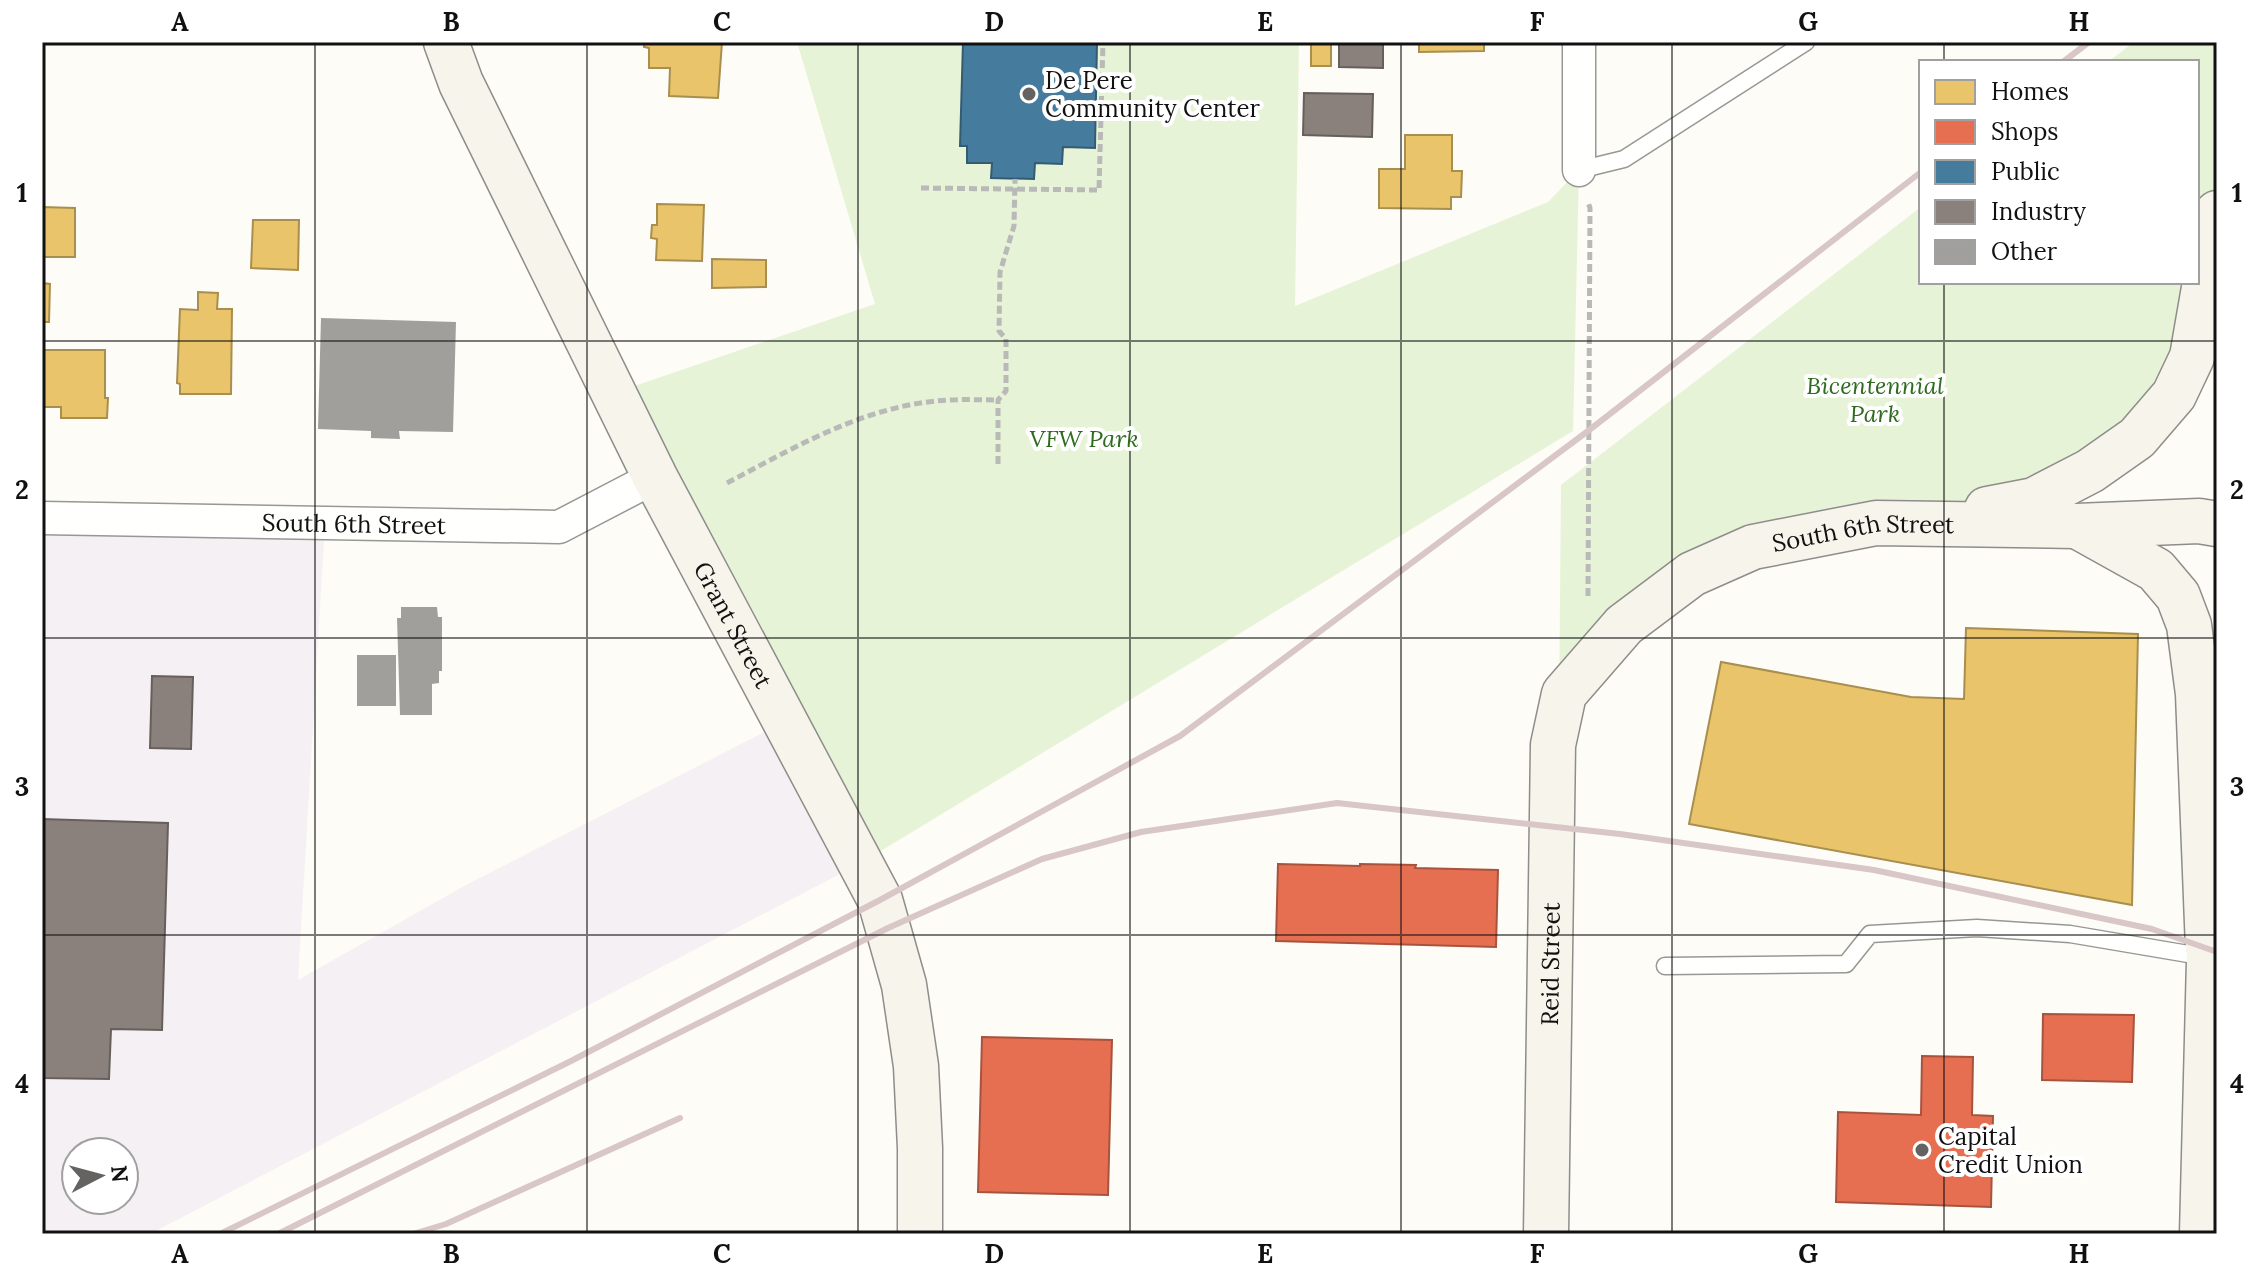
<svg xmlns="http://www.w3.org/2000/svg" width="2259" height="1276" font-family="Lora,serif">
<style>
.industrial{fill:#f5f0f3;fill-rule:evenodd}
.green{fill:#e7f3d7}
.homes{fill:#e9c46a;stroke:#a88e4f;stroke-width:2}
.shops{fill:#e76f51;stroke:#a7533e;stroke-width:2}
.public{fill:#457b9d;stroke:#355b73;stroke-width:2}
.industry{fill:#8a817c;stroke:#665f5c;stroke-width:2}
.building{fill:#a19f9c}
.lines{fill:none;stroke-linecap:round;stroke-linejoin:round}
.lane-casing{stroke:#979795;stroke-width:19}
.street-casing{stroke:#979795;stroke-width:35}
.secondary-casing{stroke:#8e8d8b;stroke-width:47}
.path{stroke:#b9b9b8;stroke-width:5;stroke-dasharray:8 4;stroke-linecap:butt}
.lane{stroke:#fffffe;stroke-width:16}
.street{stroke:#fffffe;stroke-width:32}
.secondary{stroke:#f6f4eb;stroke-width:44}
.rail{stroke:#d9c6c7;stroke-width:6}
.grid{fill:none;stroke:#111;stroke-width:2;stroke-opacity:0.55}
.poi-dot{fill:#646362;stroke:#fff;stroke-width:3}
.labels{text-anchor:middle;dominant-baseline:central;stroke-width:8;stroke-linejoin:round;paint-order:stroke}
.poi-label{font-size:24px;fill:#111;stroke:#fff;text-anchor:start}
.park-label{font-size:24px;font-style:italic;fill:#2f6b1f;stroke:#fff}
.street-label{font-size:24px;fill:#111;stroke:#fff}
.neatline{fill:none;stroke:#111;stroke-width:3}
.grid-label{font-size:26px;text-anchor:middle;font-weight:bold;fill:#111}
</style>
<rect width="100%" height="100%" fill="#fdfcf7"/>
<path class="industrial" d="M42,518L325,523L298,980L466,885L786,721L861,863L150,1234H42ZM76,1152H124V1200H76Z"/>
<g class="green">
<polygon points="797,42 1299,42 1295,306 1548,202 1579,170 1573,431 861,863 614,393 875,304"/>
<polygon points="2134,42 2217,42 2217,213 2192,357 2090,471 1692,574 1559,718 1561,485 1921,207 1921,282 2197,282 2197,62 2108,62"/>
</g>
<g class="homes">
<polygon points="644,42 722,42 718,98 669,96 670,68 649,68 649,48 644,47"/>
<rect x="1311" y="42" width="20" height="24"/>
<polygon points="1419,42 1484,42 1484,51 1419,52"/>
<polygon points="1405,135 1452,135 1452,171 1462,171 1461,197 1451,197 1451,209 1379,208 1379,169 1405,169"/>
<polygon points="657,204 704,205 702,261 656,260 657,239 651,238 652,225 657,225"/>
<polygon points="42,207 75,208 75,257 42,257"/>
<polygon points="253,220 299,220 298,270 251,268"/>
<polygon points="712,259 766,260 766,287 712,288"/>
<polygon points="42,283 50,284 49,322 42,322"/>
<polygon points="198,292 218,293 217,309 232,309 231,394 180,394 180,384 177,383 180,309 198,310"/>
<polygon points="42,350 105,350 105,398 108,398 107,418 61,418 61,407 42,407"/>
<polygon points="1966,628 2138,634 2132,905 1689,824 1721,662 1911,697 1964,699"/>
</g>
<g class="shops">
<polygon points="1278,864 1360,866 1360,864 1416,865 1415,868 1498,870 1496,947 1276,941"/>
<polygon points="2043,1014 2134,1015 2132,1082 2042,1080"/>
<polygon points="982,1037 1112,1040 1108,1195 978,1192"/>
<polygon points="1922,1056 1973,1057 1972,1115 1993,1116 1991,1207 1836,1202 1838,1112 1921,1115"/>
</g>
<polygon class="public" points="963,42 1097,42 1095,148 1063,147 1062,164 1035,163 1034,179 991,178 992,163 967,163 967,146 960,146"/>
<g class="industry">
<polygon points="1339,42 1383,42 1383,68 1339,67"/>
<polygon points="1304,93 1373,94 1372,137 1303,135"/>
<polygon points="152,676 193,677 191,749 150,748"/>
<polygon points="42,819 168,823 162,1030 111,1029 109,1079 42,1078"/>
</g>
<g class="building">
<polygon points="321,318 456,322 453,432 399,431 400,439 371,438 371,431 318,429"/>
<polygon points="401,607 437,607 438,617 442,617 442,671 439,671 439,683 432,684 432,715 400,715 397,618 401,618"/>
<rect x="357" y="655" width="39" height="51"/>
</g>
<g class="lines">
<defs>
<g id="lane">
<polyline points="1579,170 1624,159 1806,42"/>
<polyline points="1665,966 1846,964 1870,934 1977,928 2070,934 2206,957"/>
</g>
<g id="street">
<polyline points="1579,170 1579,42"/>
<path id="s1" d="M42,518L559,527L655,477"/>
</g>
<g id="secondary">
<path id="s2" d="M446,42L461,83L655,477L880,900L904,985L916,1066L920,1148V1234"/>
<polyline points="1987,509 2034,500 2090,471 2137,438 2174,395 2192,357 2217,213"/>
<polyline points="2077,526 2156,570 2178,596 2189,625 2198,694 2208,949"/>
<path id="s3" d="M1546,1234L1553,745L1564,694L1624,625L1692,574L1753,547L1876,523L2077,526L2199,521L2217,524"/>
<polyline points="2202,1234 2210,921"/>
</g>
</defs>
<use href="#lane" class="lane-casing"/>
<use href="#street" class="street-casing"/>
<use href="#secondary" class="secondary-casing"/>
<g class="path">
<polyline points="921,188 1099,190 1103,42"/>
<polyline points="998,464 998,400 1006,391 1006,339 999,331 1000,272 1014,226 1015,179"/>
<path d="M727,483C797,446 868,404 949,400C965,399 982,400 998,400"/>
<polyline points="1588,596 1590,208 1588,202"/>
</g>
<use href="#lane" class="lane"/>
<use href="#street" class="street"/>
<use href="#secondary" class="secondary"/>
<g class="rail">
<polyline points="2063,62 2089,42"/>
<polyline points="220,1234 571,1061 880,900 1180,736 1588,431 1921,172"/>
<polyline points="278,1234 888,928 1042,859 1141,832 1337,803 1620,834 1874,870 2152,929 2217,952"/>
<polyline points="413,1234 446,1224 680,1118"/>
</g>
</g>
<path class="grid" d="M315,42V1234M587,42V1234M858,42V1234M1130,42V1234M1401,42V1234M1672,42V1234M1944,42V62M1944,282V1234M42,341H2217M42,638H2217M42,935H2217"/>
<g class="poi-dot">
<circle cx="1029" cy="94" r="8"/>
<circle cx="1922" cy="1150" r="8"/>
</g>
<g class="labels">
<g class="poi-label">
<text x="1045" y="80">De Pere<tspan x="1045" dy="28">Community Center</tspan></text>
<text x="1938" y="1136">Capital<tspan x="1938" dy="28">Credit Union</tspan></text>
</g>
<g class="park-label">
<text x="1875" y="385">Bicentennial<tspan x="1875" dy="28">Park</tspan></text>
<text x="1084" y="438">VFW Park</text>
</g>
<g class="street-label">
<text stroke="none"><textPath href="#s1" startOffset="312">South 6th Street</textPath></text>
<text stroke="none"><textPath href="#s3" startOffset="896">South 6th Street</textPath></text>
<text stroke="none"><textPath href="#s2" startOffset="650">Grant Street</textPath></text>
<text stroke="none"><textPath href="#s3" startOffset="270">Reid Street</textPath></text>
</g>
</g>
<rect width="2259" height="1276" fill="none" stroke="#ffffff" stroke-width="88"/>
<rect x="1919" y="60" width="280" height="224" fill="#ffffff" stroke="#a0a0a0" stroke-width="2"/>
<rect x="1935" y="80" width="40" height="24" fill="#e9c46a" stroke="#a0a0a0" stroke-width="2"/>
<text x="1991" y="100" font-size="24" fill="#111111">Homes</text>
<rect x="1935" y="120" width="40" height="24" fill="#e76f51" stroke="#a0a0a0" stroke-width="2"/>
<text x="1991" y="140" font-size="24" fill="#111111">Shops</text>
<rect x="1935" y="160" width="40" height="24" fill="#457b9d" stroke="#a0a0a0" stroke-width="2"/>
<text x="1991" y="180" font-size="24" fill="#111111">Public</text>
<rect x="1935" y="200" width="40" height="24" fill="#8a817c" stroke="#a0a0a0" stroke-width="2"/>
<text x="1991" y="220" font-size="24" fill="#111111">Industry</text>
<rect x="1935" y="240" width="40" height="24" fill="#a19f9c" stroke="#a0a0a0" stroke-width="2"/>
<text x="1991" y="260" font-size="24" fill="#111111">Other</text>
<g transform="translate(100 1176) rotate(84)"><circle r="38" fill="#ffffff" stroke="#a0a0a0" stroke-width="2"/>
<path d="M0-6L14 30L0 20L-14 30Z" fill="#646362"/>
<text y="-12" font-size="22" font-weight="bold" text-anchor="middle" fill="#111111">N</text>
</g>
<rect x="44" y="44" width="2171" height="1188" class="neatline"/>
<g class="grid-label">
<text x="180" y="31">A</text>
<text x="451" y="31">B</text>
<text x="722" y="31">C</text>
<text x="994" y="31">D</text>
<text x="1265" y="31">E</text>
<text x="1537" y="31">F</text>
<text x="1808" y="31">G</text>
<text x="2079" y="31">H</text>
<text x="22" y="202">1</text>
<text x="2237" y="202">1</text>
<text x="22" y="499">2</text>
<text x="2237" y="499">2</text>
<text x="22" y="796">3</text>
<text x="2237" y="796">3</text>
<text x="22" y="1093">4</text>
<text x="2237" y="1093">4</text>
<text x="180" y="1263">A</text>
<text x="451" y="1263">B</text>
<text x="722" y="1263">C</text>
<text x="994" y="1263">D</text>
<text x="1265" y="1263">E</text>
<text x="1537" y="1263">F</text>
<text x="1808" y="1263">G</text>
<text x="2079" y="1263">H</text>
</g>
</svg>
